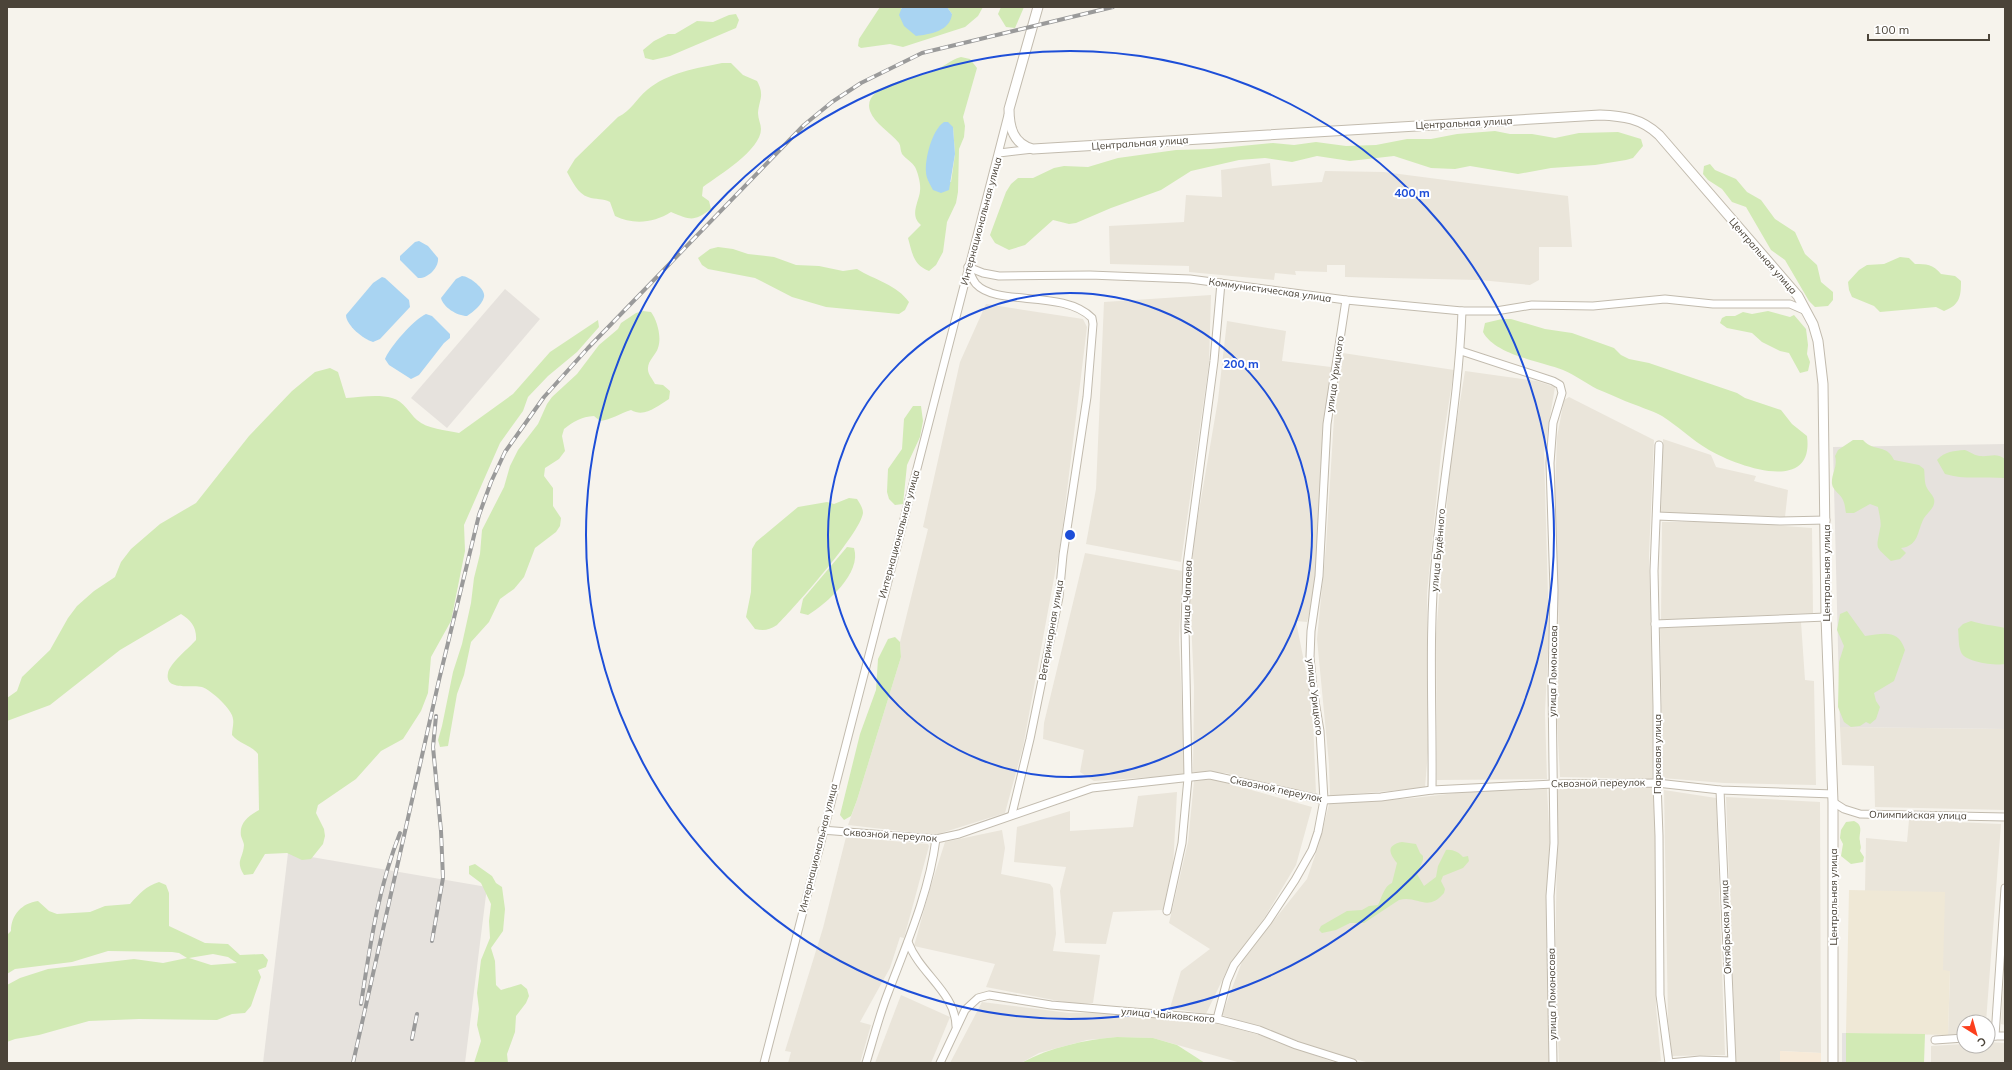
<svg xmlns="http://www.w3.org/2000/svg" width="2012" height="1070" font-family="Mulish,sans-serif">
<style>
.residential{fill:#eae5da}
.commercial{fill:#f7ead8}
.industrial{fill:#e6e2dd}
.education{fill:#efe8d6}
.green{fill:#d2eab5;fill-rule:evenodd}
.parking{fill:#e5e3e0}
.water{fill:#a9d4f2}
.lines{fill:none;stroke-linecap:round;stroke-linejoin:round}
.minor-casing{stroke:#c2bbae;stroke-width:9}
.tertiary-casing{stroke:#c2bbae;stroke-width:11}
.minor{stroke:#fff;stroke-width:7}
.tertiary{stroke:#fff;stroke-width:9}
.rail-casing{stroke:#9a9a9a;stroke-width:4}
.rail{stroke:#fff;stroke-width:2.5;stroke-dasharray:8;stroke-linecap:butt}
.ring{fill:none;stroke:#1d4ed8;stroke-width:2}
.labels{text-anchor:middle;dominant-baseline:central;stroke-width:4;stroke-linejoin:round;paint-order:stroke}
.street-label{font-size:10px;fill:#4b4439;stroke:#fff}
.centre{fill:#1d4ed8;stroke:#fff;stroke-width:2}
.ring-label{font-size:12px;text-anchor:middle;font-weight:bold;fill:#1d4ed8;stroke:#fff;stroke-width:4;stroke-linejoin:round;paint-order:stroke}
</style>
<rect width="100%" height="100%" fill="#f6f3ec"/>
<g class="residential">
<polygon points="1270,163 1272,186 1322,182 1325,171 1384,172 1568,196 1572,247 1539,247 1539,280 1530,285 1480,280 1345,277 1345,265 1327,265 1327,272 1295,271 1296,275 1275,273 1274,280 1189,272 1189,266 1110,264 1109,226 1184,222 1186,195 1222,197 1221,170"/>
<polygon points="1211,295 1209,363 1181,562 1086,544 1096,489 1104,302"/>
<polygon points="986,304 1083,319 1087,327 1061,540 1023,747 1005,813 935,835 848,825 857,800 901,657 900,642 928,529 923,527 960,362"/>
<polygon points="1227,321 1286,331 1282,361 1331,367 1322,455 1316,588 1307,622 1296,621 1308,682 1313,721 1316,793 1285,788 1226,773 1193,772 1194,687 1190,596 1194,540 1218,400"/>
<polygon points="1343,353 1454,370 1441,453 1427,593 1428,751 1425,788 1330,796 1329,764 1317,639 1326,547 1336,385"/>
<polygon points="1465,371 1537,381 1555,387 1544,452 1549,631 1545,713 1547,779 1437,780 1436,634 1451,457"/>
<polygon points="1569,397 1654,440 1649,555 1653,719 1652,779 1560,777 1557,721 1559,636 1555,491 1557,437 1564,400"/>
<polygon points="1663,439 1711,455 1716,467 1756,476 1754,481 1788,490 1785,517 1661,513"/>
<polygon points="1662,522 1733,522 1812,528 1813,613 1661,620"/>
<polygon points="1085,553 1182,571 1179,640 1185,771 1182,775 1094,781 1080,772 1084,750 1043,739 1044,723"/>
<polygon points="1801,622 1805,680 1814,681 1816,785 1724,783 1662,778 1662,719 1660,628"/>
<polygon points="1840,727 2005,729 2005,810 1875,807 1874,766 1842,765"/>
<polygon points="1212,779 1312,807 1296,865 1265,917 1228,968 1206,1014 1170,1008 1181,971 1210,949 1169,923 1188,842 1194,781"/>
<polygon points="1653,787 1656,841 1656,1007 1661,1061 1651,1063 1559,1063 1555,969 1558,789"/>
<polygon points="1547,789 1550,844 1546,921 1550,1062 1366,1062 1326,1052 1261,1027 1222,1015 1243,959 1307,879 1319,844 1329,804 1414,798 1464,792"/>
<polygon points="1664,790 1716,798 1725,1055 1672,1056 1668,1020"/>
<polygon points="1177,792 1173,868 1163,910 1113,912 1106,944 1065,943 1060,891 1066,867 1014,862 1017,827 1070,811 1070,831 1133,827 1138,796"/>
<polygon points="1726,797 1820,802 1821,1053 1780,1051 1780,1063 1736,1062"/>
<polygon points="1909,820 2001,824 1986,1022 1964,1022 1964,1034 1948,1035 1950,971 1943,971 1865,891 1866,838 1907,842"/>
<polygon points="1002,830 1005,848 1001,874 1050,884 1053,888 1056,934 1053,951 1100,955 1093,1003 1074,1004 986,987 995,964 914,946 929,892 945,842"/>
<polygon points="846,837 928,844 929,846 904,938 900,937 890,968 860,1022 871,1025 860,1063 788,1063 791,1052 785,1051 823,928"/>
<polygon points="2005,961 2005,1025 2001,1024"/>
<polygon points="901,995 950,1017 931,1063 875,1063"/>
<polygon points="982,1002 1069,1013 1101,1013 1220,1024 1256,1034 1336,1063 1241,1063 1153,1038 1117,1037 1087,1040 1039,1053 1021,1063 950,1063"/>
<polygon points="1988,1042 2005,1043 2005,1063 1931,1063 1931,1046 1964,1044 1964,1046 1988,1046"/>
</g>
<polygon class="commercial" points="1780,1051 1821,1053 1821,1063 1780,1063"/>
<g class="industrial">
<polygon points="505,289 540,319 447,428 411,398"/>
<polygon points="2005,444 2005,729 1840,727 1833,447"/>
<polygon points="288,853 487,887 465,1063 263,1063"/>
</g>
<polygon class="education" points="1849,890 1945,892 1943,970 1950,971 1948,1035 1846,1033"/>
<g class="green">
<polygon points="880,7 902,7 901,9 952,14 947,7 983,7 978,16 965,27 903,47 890,44 861,48 858,46 859,39"/>
<polygon points="1001,7 1024,7 1015,28 1006,27 998,14"/>
<polygon points="736,14 739,20 736,28 670,56 653,60 645,58 643,50 654,41 668,34 675,34 697,21 713,22 729,15"/>
<path d="M961,57L970,59L977,68L963,117L965,126L964,137L959,149L958,192L956,203L947,222L943,252L936,265L929,271C913,265 912,252 908,238L921,225C909,215 919,202 920,191C921,184 918,173 915,167C912,162 906,159 902,154C900,150 901,146 899,143C890,132 875,124 870,111C861,85 918,77 932,72C942,68 950,60 961,57ZM953,127L955,154L951,182L928,179Z"/>
<path d="M722,63H731L743,75L757,81C765,96 759,99 758,113C758,119 761,124 761,129C761,150 719,175 703,187L702,196L709,201L711,209C693,222 691,220 671,212C654,223 633,225 615,216L610,202C603,198 596,200 588,197C578,194 572,181 567,172L575,159L618,117C631,111 636,99 647,90C667,73 697,68 722,63Z"/>
<polygon points="1495,131 1510,134 1532,134 1555,138 1579,133 1618,132 1641,139 1643,146 1633,158 1626,160 1595,165 1551,168 1518,174 1470,166 1455,169 1431,168 1394,156 1350,161 1317,156 1292,162 1265,158 1239,160 1191,171 1161,190 1111,208 1076,223 1069,224 1053,220 1025,245 1009,250 995,243 990,235 1006,192 1011,184 1018,178 1033,178 1054,168 1064,166 1088,167 1118,158 1176,150 1211,149 1273,143 1294,145 1316,142 1346,146 1376,145 1407,139 1431,139 1457,134"/>
<polygon points="1710,164 1715,170 1736,179 1747,192 1761,200 1775,219 1795,232 1805,254 1817,265 1821,282 1833,292 1833,300 1828,306 1815,307 1809,301 1785,260 1771,250 1746,207 1732,202 1722,189 1708,180 1703,174 1704,166"/>
<path d="M718,247L733,249L748,254L774,257L796,265L819,266L843,271L857,269C875,280 897,285 909,302L905,310L899,314L826,307L792,297L755,278L708,269L702,265L698,258L710,249Z"/>
<path d="M1900,257L1909,258L1915,264C1926,264 1933,264 1941,274L1955,276L1961,281C1961,296 1960,305 1944,311L1936,307L1880,312L1874,306L1852,297L1849,290L1848,282L1859,270L1867,265L1884,264Z"/>
<path d="M643,311L651,312C657,320 662,337 658,348C656,355 647,361 648,370C648,374 653,380 655,384L663,385L670,391L669,399C657,406 645,418 631,410C621,413 611,420 600,421L594,416C581,417 574,421 564,429L562,436L565,451L559,459L545,468L544,476L553,488V506L561,518L560,526L556,532L535,548L524,577L514,589L500,599L489,622L471,642L464,675L457,694L448,746L440,747L438,740L442,726L453,672L462,644L471,603L474,578L480,554L482,530L504,487L510,466L518,450L538,424L547,404L552,397L577,374L599,345L618,329L621,323L636,313Z"/>
<polygon points="1768,311 1790,317 1794,315 1806,329 1808,345 1807,354 1810,362 1808,371 1800,373 1789,353 1780,351 1762,342 1752,333 1727,328 1720,323 1722,318 1726,316 1735,316 1743,312 1752,314"/>
<path d="M1502,319H1511L1545,329L1572,333L1614,348L1621,355L1629,359L1649,363L1737,393L1745,398L1781,410L1792,424L1807,436C1815,496 1735,465 1709,450C1692,440 1678,426 1662,416C1651,410 1637,406 1625,401C1616,397 1607,393 1597,389C1586,383 1575,375 1563,370C1540,361 1495,355 1483,332L1485,323Z"/>
<path d="M598,320L599,327L577,352L548,376L528,397L523,411L500,443L464,525L465,551L451,621L431,657L428,693L421,711L403,739L381,751L356,779L318,805L316,813L324,829L325,836L323,844L311,859L302,860L287,853L265,854L253,874L244,875C235,861 243,859 244,845C244,843 242,839 241,836C239,823 248,816 259,810L258,754C251,745 239,744 232,735C232,730 234,724 233,719C233,710 211,690 202,687C193,684 164,692 168,673C170,663 189,648 196,640C197,628 191,620 181,614L120,650L50,705L7,721V698L17,691L22,677L50,650L68,618L77,606L94,591L115,577L121,562L131,549L160,524L196,503L249,436L292,391L315,372L330,368L338,372L346,398C361,397 378,394 392,398C404,401 409,413 417,420C427,429 446,430 459,433L513,394L550,352Z"/>
<polygon points="913,406 921,406 923,421 920,437 907,465 903,504 895,505 889,499 887,492 888,469 902,449 904,419"/>
<path d="M1853,440H1863C1875,453 1886,443 1894,460L1919,465L1924,469C1925,475 1924,483 1927,488C1929,492 1933,495 1934,499C1936,507 1928,512 1924,518C1917,531 1919,546 1901,548L1906,553L1900,559L1891,561C1875,546 1876,550 1880,529C1882,523 1879,514 1878,507L1870,504L1854,513H1846C1845,508 1845,504 1843,500C1841,494 1833,491 1832,484C1831,474 1838,467 1835,456L1838,450Z"/>
<path d="M1965,450C1970,452 1976,456 1980,456C1990,457 1996,452 2005,459V478C1985,476 1964,480 1945,474L1937,460C1945,451 1954,451 1965,450Z"/>
<path d="M849,498L857,499C860,504 863,508 863,513C860,534 794,608 777,625C769,630 764,631 755,629L746,617L751,592L752,549L756,542L798,507L827,502L834,504Z"/>
<path d="M847,547L854,548C862,573 827,603 808,615L800,613L803,599Z"/>
<path d="M1847,611L1865,636C1883,634 1898,628 1905,650L1894,681L1874,693L1876,701L1880,707L1876,719L1870,724L1866,722L1860,726L1851,727L1844,722L1838,707L1839,662L1844,646L1837,630L1840,614Z"/>
<path d="M1971,621C1983,625 1993,625 2005,628V664C1995,666 1964,662 1961,652C1958,645 1959,636 1958,629L1963,624Z"/>
<polygon points="895,637 900,642 901,657 857,800 851,816 844,820 840,815 860,734 876,690 878,659 888,639"/>
<path d="M1854,821C1865,826 1858,834 1860,841C1860,846 1862,846 1860,851L1864,857L1863,862L1851,864L1841,856L1843,844L1840,838L1841,830L1846,822Z"/>
<path d="M1402,842L1416,844L1420,853L1423,856V860L1417,874L1424,886L1436,877L1438,866L1446,850C1452,849 1459,852 1463,857L1468,856L1469,861L1463,868L1443,876L1441,881L1445,889L1444,893C1427,913 1418,895 1399,900L1364,923H1350L1336,930L1322,933L1319,930L1321,926L1347,911L1362,910L1369,906L1378,905C1382,897 1384,886 1392,883L1397,863C1389,853 1386,845 1402,842Z"/>
<polygon points="475,864 492,876 496,883 502,887 505,909 503,931 491,948 495,961 496,985 501,990 521,984 527,989 529,996 526,1003 516,1016 515,1032 507,1054 508,1063 474,1063 481,1041 477,1025 479,1009 477,993 481,960 490,938 489,921 491,904 481,883 469,874 469,866"/>
<path d="M159,882L166,885L169,893V926L205,943L228,944L240,955L263,954L268,960L266,967L258,970L261,977L251,1006L245,1013L232,1014L217,1020L139,1019L89,1021L39,1035L15,1039L7,1042V985L20,978L48,969L134,959L163,963L187,958L179,953L172,952L108,951L72,962L15,969L7,974V935L11,931C11,915 22,903 38,901L49,911L57,914L90,912L105,906L130,904C139,894 146,886 159,882ZM213,954L228,957L237,963L211,965L189,958Z"/>
<polygon points="1846,1033 1925,1034 1924,1063 1846,1063"/>
<path d="M1117,1037L1153,1038L1177,1045L1205,1063H1021C1051,1047 1084,1040 1117,1037Z"/>
</g>
<rect class="parking" x="1842" y="1033" width="4" height="30"/>
<g class="water">
<path d="M902,7H947L952,14C950,31 931,34 916,36L904,26L899,15Z"/>
<path d="M944,122H948L953,127L955,154L949,190L941,193L933,190C930,184 926,178 926,172C925,158 932,130 944,122Z"/>
<path d="M419,241L428,246L438,258C439,268 427,279 418,278L400,260V256L415,242Z"/>
<path d="M462,276C469,276 486,289 484,297C482,305 473,312 467,316C457,316 443,307 441,298L456,279Z"/>
<path d="M382,277L385,278L409,300L410,307L380,339L373,342C363,339 346,325 346,315L373,283Z"/>
<path d="M426,314L432,316L450,334V338L444,343L419,375L411,379L389,365L385,359C390,347 414,319 426,314Z"/>
</g>
<g class="lines">
<defs>
<g id="minor">
<polyline points="999,153 1033,149"/>
<polyline points="968,267 983,273 999,276 1090,275 1190,279 1346,300 1462,311 1496,311 1532,305 1593,306 1665,299 1713,304 1790,304 1806,311"/>
<path d="M968,267C970,273 972,279 976,284C997,307 1063,289 1092,318L1093,324L1087,397L1063,555L1059,597L1030,739L1012,814"/>
<polyline points="1461,351 1553,381 1560,385 1562,393 1553,423 1550,463 1554,590 1552,685 1554,843 1550,896 1553,1063"/>
<polyline points="1659,445 1654,571 1657,707 1657,783 1659,836 1660,995 1669,1063"/>
<polyline points="1657,516 1781,521 1826,520"/>
<polyline points="1655,624 1826,617"/>
<path d="M1432,790C1433,711 1428,632 1436,554C1444,473 1459,393 1462,311"/>
<polyline points="1720,790 1732,1063"/>
<polyline points="1833,802 1844,809 1860,814 2005,817"/>
<polyline points="822,830 936,839 959,834 1092,788 1210,775 1324,800 1381,797 1432,790 1553,784 1657,783 1720,790 1833,794"/>
<polyline points="1167,911 1182,843 1188,778 1185,626 1187,565 1214,361 1221,283"/>
<path d="M908,942C920,974 955,992 956,1026"/>
<polyline points="1217,1019 1227,981 1234,965 1268,921 1295,880 1312,850 1318,832 1324,800 1320,731 1313,689 1310,657 1311,631 1319,576 1327,424 1346,300"/>
<polyline points="1988,1036 2005,1036"/>
<polyline points="1995,1036 2005,888"/>
<polyline points="1935,1040 1964,1038"/>
<polyline points="764,1063 1008,115"/>
<path d="M866,1063C873,1040 879,1016 888,993C907,943 929,893 936,839"/>
<polyline points="940,1063 965,1010 978,998 989,995 1051,1005 1217,1019 1259,1030 1296,1045 1353,1063"/>
<polyline points="1669,1063 1700,1060 1731,1061"/>
</g>
<path id="tertiary" d="M1038,7L1009,109C1009,127 1013,144 1033,149L1600,115C1623,116 1641,118 1659,135L1798,296L1813,324L1818,341L1823,384L1826,617L1833,802V1063"/>
</defs>
<use href="#minor" class="minor-casing"/>
<use href="#tertiary" class="tertiary-casing"/>
<use href="#minor" class="minor"/>
<use href="#tertiary" class="tertiary"/>
<defs>
<g id="rail">
<polyline points="432,941 443,878 441,831 433,747 436,716"/>
<path d="M361,1004C370,946 378,888 400,833"/>
<polyline points="412,1039 417,1014"/>
<polyline points="353,1063 439,680 479,515 491,482 505,452 544,397 588,348 804,125 832,102 861,83 922,53 1113,7"/>
</g>
</defs>
<use href="#rail" class="rail-casing"/>
<use href="#rail" class="rail"/>
</g>
<g class="ring">
<circle cx="1070" cy="535" r="242"/>
<circle cx="1070" cy="535" r="484"/>
</g>
<g class="labels">
<g class="street-label">
<text transform="translate(1464 123) rotate(-3)">Центральная улица</text>
<text transform="translate(1140 143) rotate(-4)">Центральная улица</text>
<text transform="translate(981 221) rotate(-75)">Интернациональная улица</text>
<text transform="translate(1763 256) rotate(49)">Центральная улица</text>
<text transform="translate(1270 290) rotate(8)">Коммунистическая улица</text>
<text transform="translate(1335 374) rotate(-82)">улица Урицкого</text>
<text transform="translate(899 534) rotate(-75)">Интернациональная улица</text>
<text transform="translate(1438 550) rotate(-85)">улица Будённого</text>
<text transform="translate(1826 573) rotate(-90)">Центральная улица</text>
<text transform="translate(1187 597) rotate(-88)">улица Чапаева</text>
<text transform="translate(1051 630) rotate(-80)">Ветеринарная улица</text>
<text transform="translate(1553 671) rotate(-89)">улица Ломоносова</text>
<text transform="translate(1315 697) rotate(83)">улица Урицкого</text>
<text transform="translate(1657 754) rotate(-90)">Парковая улица</text>
<text transform="translate(1598 783) rotate(-1)">Сквозной переулок</text>
<text transform="translate(1276 789) rotate(12)">Сквозной переулок</text>
<text transform="translate(1918 815) rotate(1)">Олимпийская улица</text>
<text transform="translate(890 835) rotate(4)">Сквозной переулок</text>
<text transform="translate(818 848) rotate(-76)">Интернациональная улица</text>
<text transform="translate(1833 897) rotate(-90)">Центральная улица</text>
<text transform="translate(1726 927) rotate(-92)">Октябрьская улица</text>
<text transform="translate(1552 994) rotate(-91)">улица Ломоносова</text>
<text transform="translate(1168 1015) rotate(5)">улица Чайковского</text>
</g>
</g>
<circle cx="1070" cy="535" r="6" class="centre"/>
<g class="ring-label">
<text x="1412" y="197">400 m</text>
<text x="1241" y="368">200 m</text>
</g>
<rect width="2012" height="1070" fill="none" stroke="#4b4439" stroke-width="16"/>
<g transform="translate(1976 1034) rotate(143)"><circle r="19" fill="#ffffff" stroke="#b7b4b0"/>
<path d="M0-3L7 15L0 10L-7 15Z" fill="#fc3f1d"/>
<text y="-6" font-size="11" font-weight="bold" text-anchor="middle" fill="#4b4439">С</text>
</g>
<path d="M1868 34v6h121v-6" fill="none" stroke="#4b4439" stroke-width="2"/>
<text x="1874" y="34" font-size="12" fill="#4b4439" stroke="#ffffff" stroke-width="3" paint-order="stroke">100 m</text>
</svg>
